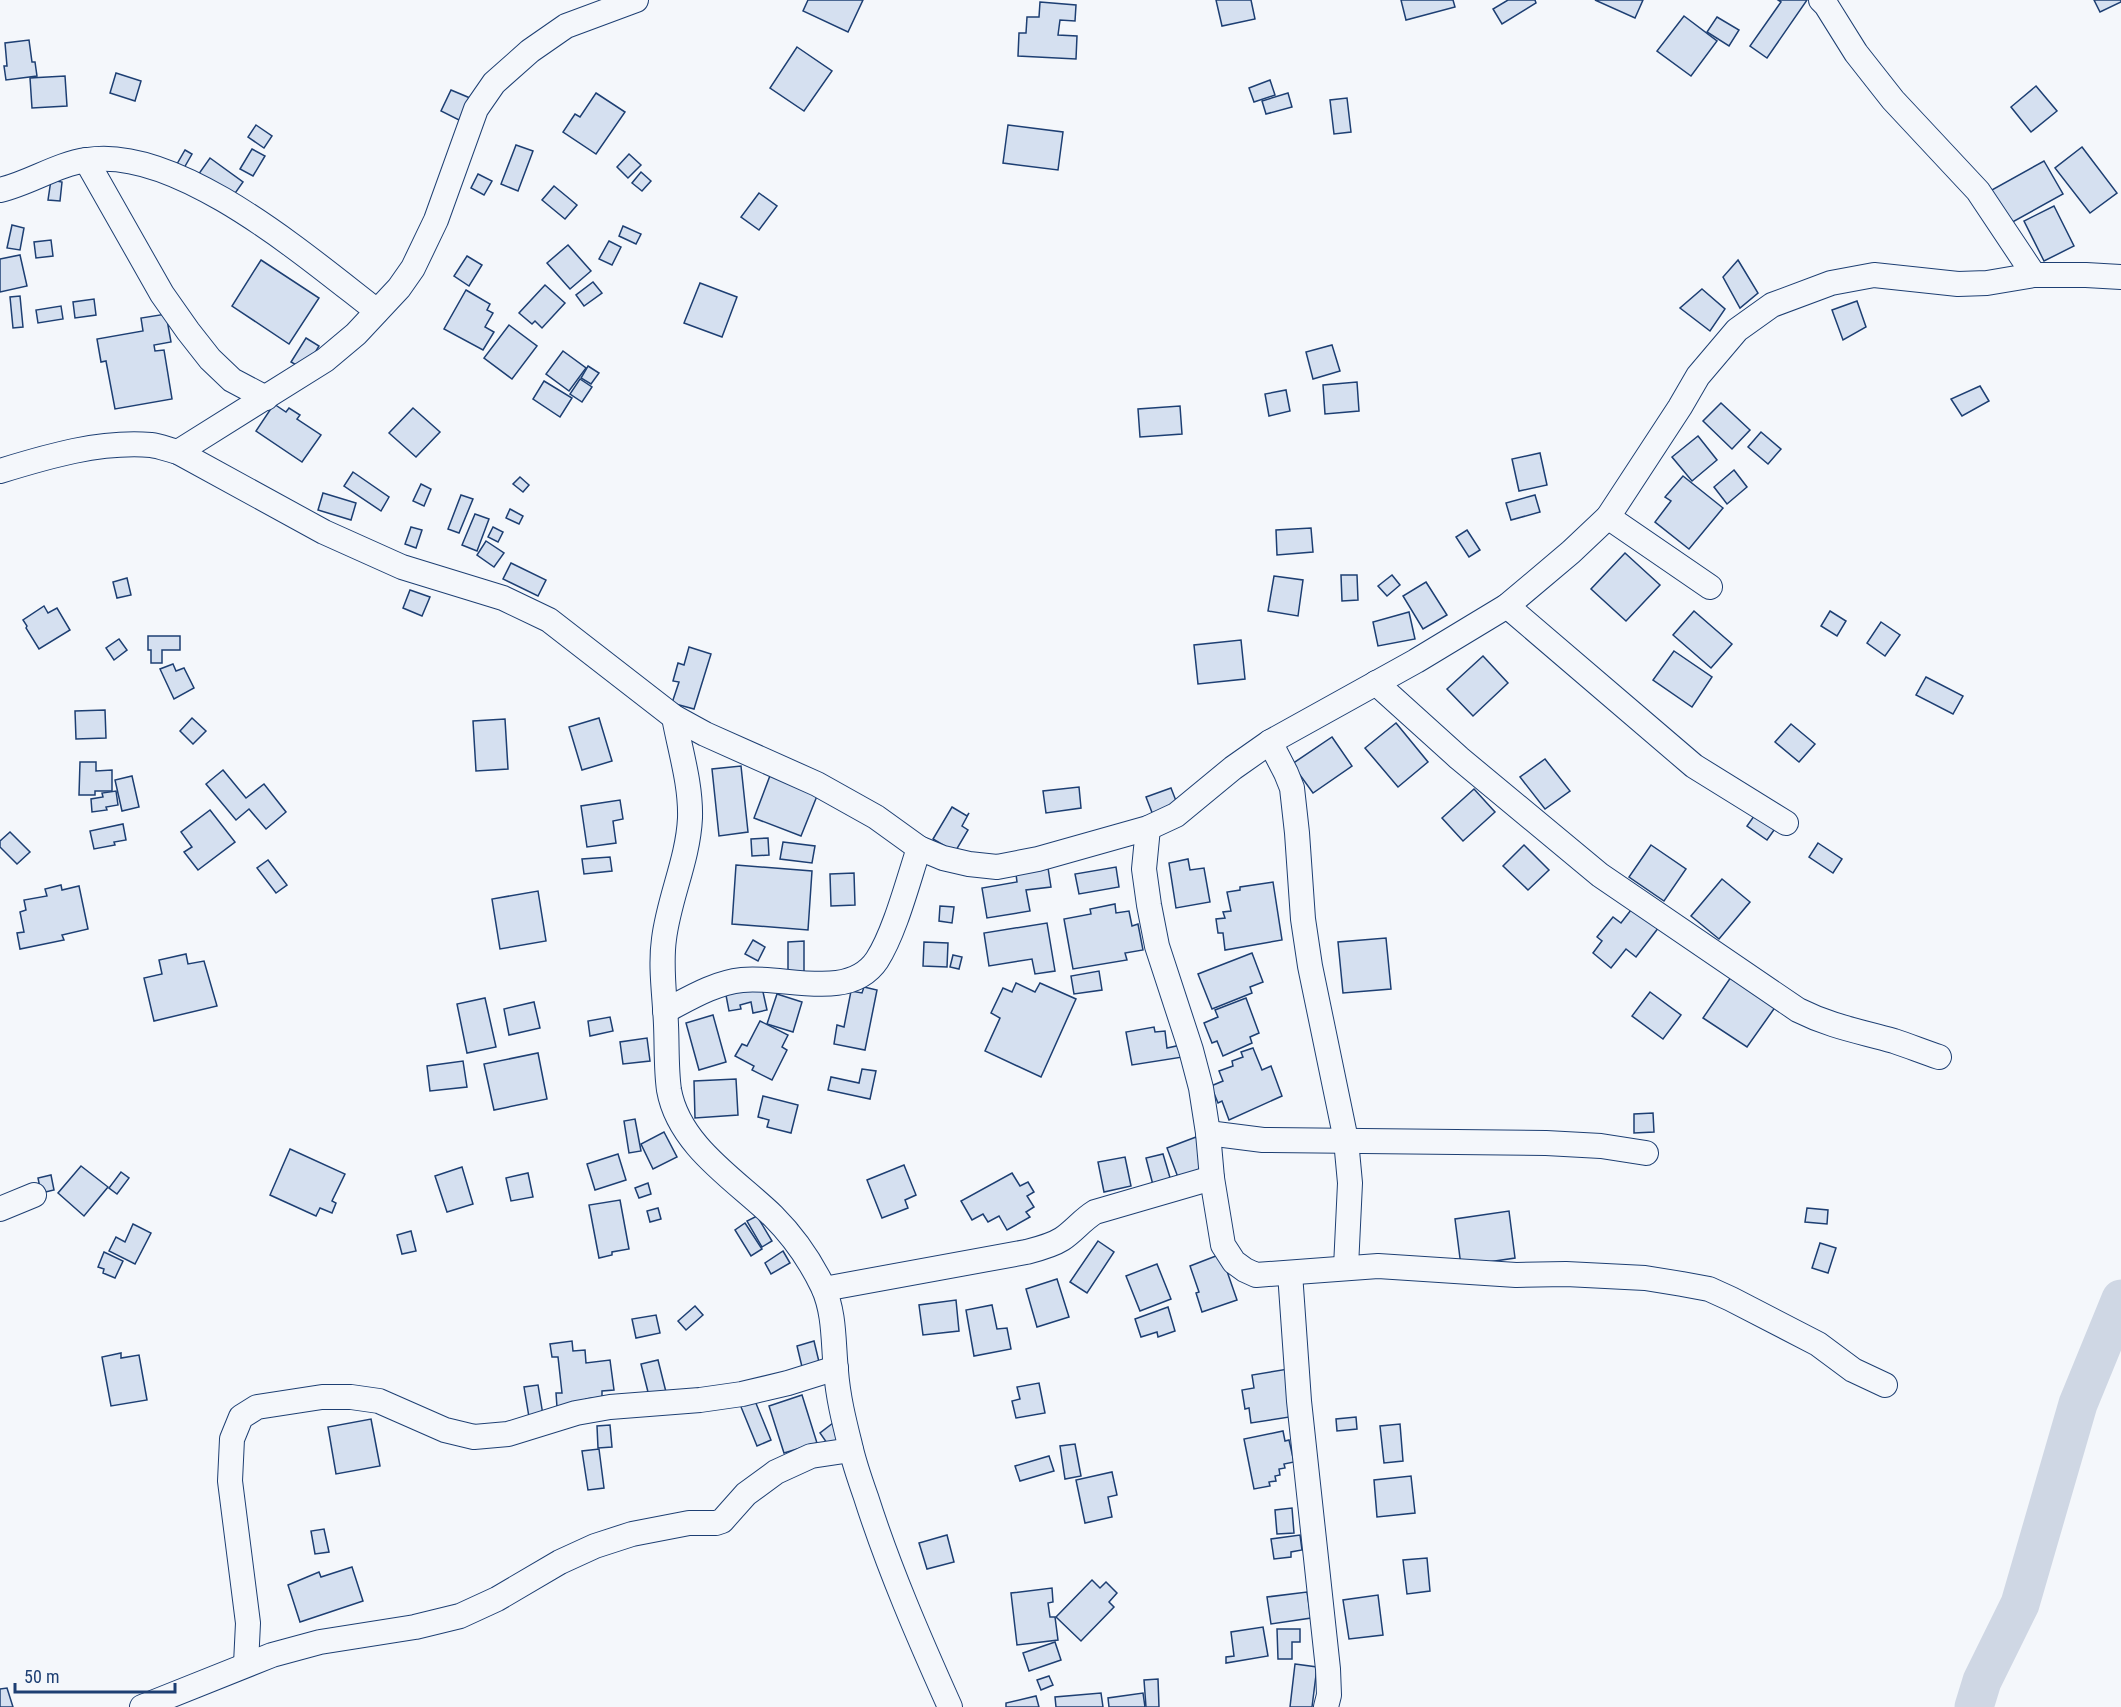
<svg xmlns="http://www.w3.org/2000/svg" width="2121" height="1707" font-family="'Roboto Condensed',sans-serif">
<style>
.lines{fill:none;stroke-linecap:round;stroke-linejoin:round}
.river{stroke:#cfd7e4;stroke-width:39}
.building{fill:#d5e0f0;stroke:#1d3f73;stroke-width:1.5}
.minor-casing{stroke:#1d3f73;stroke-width:26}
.minor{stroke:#f4f7fb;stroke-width:24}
</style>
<rect width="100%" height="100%" fill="#f4f7fb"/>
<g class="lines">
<polyline class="river" points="1974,1707 1982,1681 2020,1604 2078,1404 2121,1299"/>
</g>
<g class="building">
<polygon points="808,0 863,0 848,32 803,11"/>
<polygon points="1216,0 1251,0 1255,19 1222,26"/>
<polygon points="1401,0 1453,0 1455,7 1406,20"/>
<polygon points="1508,0 1535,0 1536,3 1502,24 1493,9"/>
<polygon points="1595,0 1643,0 1635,18"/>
<polygon points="1778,0 1807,0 1767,58 1750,46 1781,2"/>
<polygon points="2094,0 2121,0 2121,2 2100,12"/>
<polygon points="1040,2 1076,5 1075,21 1060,20 1058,35 1077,36 1076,59 1018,56 1019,33 1026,33 1027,17 1039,17"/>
<polygon points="1684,16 1717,41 1691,76 1657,51"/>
<polygon points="1717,17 1739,30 1729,46 1707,32"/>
<polygon points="29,40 32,62 35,62 37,76 6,80 4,66 7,66 5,43"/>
<polygon points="797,47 832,71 804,111 770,88"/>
<polygon points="116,73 141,81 135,101 110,93"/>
<polygon points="65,76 67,106 32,108 30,78"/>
<polygon points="1270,80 1275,95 1254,102 1249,88"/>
<polygon points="2036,86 2057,111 2031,132 2011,107"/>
<polygon points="451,90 470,98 459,120 441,111"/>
<polygon points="596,93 625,112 596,154 563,132 575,114 580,117"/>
<polygon points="1288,93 1292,107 1266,114 1262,101"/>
<polygon points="1347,98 1351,132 1334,134 1330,100"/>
<polygon points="256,125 272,136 264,148 248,137"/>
<polygon points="1008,125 1063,132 1058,170 1003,163"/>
<polygon points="516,145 533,151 518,191 501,184"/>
<polygon points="2082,147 2117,193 2090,213 2055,168"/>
<polygon points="252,149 265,156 253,176 240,169"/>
<polygon points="185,150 192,154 184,168 177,164"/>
<polygon points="629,154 641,165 628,178 617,167"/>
<polygon points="210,158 243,182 231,199 198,175"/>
<polygon points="2044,161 2063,194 2009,224 1990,191"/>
<polygon points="641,172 651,181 642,191 632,183"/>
<polygon points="478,174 492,181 484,195 471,188"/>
<polygon points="51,180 62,182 60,201 48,200"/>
<polygon points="554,186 577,205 565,219 542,200"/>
<polygon points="759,193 777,206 759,230 741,217"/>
<polygon points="2054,206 2074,246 2044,261 2024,221"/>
<polygon points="12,225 24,228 20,250 7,248"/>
<polygon points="623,226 641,234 636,244 619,236"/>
<polygon points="51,240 53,256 36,258 34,242"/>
<polygon points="609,241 621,247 612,265 599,259"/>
<polygon points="568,245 591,271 570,289 547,263"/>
<polygon points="20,255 27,286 0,292 0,259"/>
<polygon points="467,256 482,265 469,286 454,276"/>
<polygon points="261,260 319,298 289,344 232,306"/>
<polygon points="1738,260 1758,293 1740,308 1723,277"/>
<polygon points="593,282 602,293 584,306 576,295"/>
<polygon points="700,283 737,297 722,337 684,323"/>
<polygon points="545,285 565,303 542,328 535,321 532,324 519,313"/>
<polygon points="1702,289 1725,309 1710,331 1680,308"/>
<polygon points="466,290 490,304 487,310 493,313 485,327 494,332 483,350 444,329"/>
<polygon points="20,296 23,327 13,328 10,297"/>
<polygon points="94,299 96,315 75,318 73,302"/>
<polygon points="1857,301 1866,327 1843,340 1832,310"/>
<polygon points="61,306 63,319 38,323 36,310"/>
<polygon points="166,314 171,342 154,345 155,351 164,350 172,399 115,409 106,361 101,362 97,339 143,331 141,318"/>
<polygon points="509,325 537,346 512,379 484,358"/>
<polygon points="306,338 319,346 305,370 291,362"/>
<polygon points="1332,345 1340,371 1313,379 1306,352"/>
<polygon points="563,351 586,368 569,391 546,374"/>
<polygon points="588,366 599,373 591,384 581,378"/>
<polygon points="580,379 592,387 582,402 570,394"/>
<polygon points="544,381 572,398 560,417 533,399"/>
<polygon points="1357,382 1359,411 1325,414 1323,385"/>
<polygon points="1980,386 1989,401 1962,416 1951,399"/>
<polygon points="1286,390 1290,411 1269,416 1265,394"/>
<polygon points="1721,403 1750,430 1732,449 1703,421"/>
<polygon points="274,404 286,412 289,408 300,415 297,419 321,435 302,462 256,431"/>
<polygon points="1180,406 1182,434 1140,437 1138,409"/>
<polygon points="413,408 440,432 416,457 389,433"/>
<polygon points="1761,432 1781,449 1768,464 1748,447"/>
<polygon points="1698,436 1717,460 1692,481 1672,457"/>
<polygon points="1540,453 1547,485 1519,491 1512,459"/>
<polygon points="1734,470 1747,487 1727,504 1714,487"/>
<polygon points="353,472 389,497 381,511 344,486"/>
<polygon points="1683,476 1723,508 1689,549 1655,522 1671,501 1665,497"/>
<polygon points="520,477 529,485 523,492 513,484"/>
<polygon points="421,484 431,489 424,506 413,501"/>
<polygon points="323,493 356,503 351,520 318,510"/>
<polygon points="461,495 473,499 459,533 448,529"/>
<polygon points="1535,495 1540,512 1511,520 1506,503"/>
<polygon points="510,509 523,516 519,524 506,518"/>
<polygon points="475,514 489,519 477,551 462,545"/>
<polygon points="411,527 422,530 416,548 405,544"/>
<polygon points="493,527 503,532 498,542 488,537"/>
<polygon points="1311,528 1313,552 1277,555 1276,530"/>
<polygon points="1467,530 1480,550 1469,557 1456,537"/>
<polygon points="486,541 504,553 494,567 477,555"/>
<polygon points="1625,553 1660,585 1626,621 1591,589"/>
<polygon points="511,563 546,580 538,596 503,579"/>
<polygon points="1341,575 1357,575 1358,600 1342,601"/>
<polygon points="1392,575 1400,585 1387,596 1378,586"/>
<polygon points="1274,576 1303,580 1298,616 1268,611"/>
<polygon points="127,578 131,595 117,598 113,582"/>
<polygon points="1426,582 1447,615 1423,629 1403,596"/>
<polygon points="410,590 430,597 422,616 403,608"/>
<polygon points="44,606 48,613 57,608 70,630 39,649 26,628 27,626 23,620"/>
<polygon points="1694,611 1732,644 1711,668 1673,635"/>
<polygon points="1830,611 1846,621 1837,636 1821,626"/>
<polygon points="1409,612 1415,639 1378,646 1373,622"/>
<polygon points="1881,622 1900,635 1885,656 1867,643"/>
<polygon points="148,636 180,636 180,650 162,650 162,663 151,663 151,650 148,650"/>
<polygon points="119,639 127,650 114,660 106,648"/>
<polygon points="1241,640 1245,679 1198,684 1194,645"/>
<polygon points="689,647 711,654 694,709 672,703 679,682 673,681 678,663 684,665"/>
<polygon points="1674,651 1712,677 1692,707 1653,680"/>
<polygon points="1483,656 1508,683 1473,716 1447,689"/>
<polygon points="173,664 176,671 184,668 194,688 174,699 160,669"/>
<polygon points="1926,677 1963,696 1953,714 1916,695"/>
<polygon points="105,710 106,738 76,739 75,711"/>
<polygon points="192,718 206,731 193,744 180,731"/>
<polygon points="599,718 612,761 582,770 569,727"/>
<polygon points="505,719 508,769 476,771 473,721"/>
<polygon points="1396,723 1428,762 1398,787 1365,748"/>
<polygon points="1791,724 1815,744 1799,762 1775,742"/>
<polygon points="1332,737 1352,766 1313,793 1292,764"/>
<polygon points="1545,759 1570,791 1545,809 1520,777"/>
<polygon points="80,762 96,762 96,771 112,770 112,791 95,791 95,795 79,795"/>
<polygon points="741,766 748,832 719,836 712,769"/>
<polygon points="223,770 246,798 264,784 286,812 266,829 249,809 236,820 206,784"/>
<polygon points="771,773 819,791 801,836 754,818"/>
<polygon points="132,776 139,807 122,811 115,780"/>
<polygon points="1079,787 1081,808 1046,813 1043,791"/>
<polygon points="1171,788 1178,806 1153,815 1146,797"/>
<polygon points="1474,789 1495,812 1463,841 1442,818"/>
<polygon points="116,791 118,805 106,807 107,810 92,812 91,799 103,797 102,793"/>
<polygon points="620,800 623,819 613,821 616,843 587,847 581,806"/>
<polygon points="952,807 967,816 969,813 962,826 968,830 955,852 933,839"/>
<polygon points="1759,809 1779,823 1767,840 1747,826"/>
<polygon points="210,810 235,842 198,870 184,852 192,847 181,832"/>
<polygon points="123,824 126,840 114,842 115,845 94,849 90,831"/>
<polygon points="10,832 30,852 17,864 0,847 0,841"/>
<polygon points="768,838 769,855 752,856 751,839"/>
<polygon points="783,842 815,846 812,863 780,859"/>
<polygon points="1818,843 1842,859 1833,873 1809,857"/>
<polygon points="1524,845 1549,870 1528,890 1503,866"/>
<polygon points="1651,845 1686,869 1664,901 1629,877"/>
<polygon points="610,857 612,871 584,874 582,859"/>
<polygon points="1188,859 1190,870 1204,868 1210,902 1176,908 1169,863"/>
<polygon points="268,860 287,885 276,893 257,868"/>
<polygon points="736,865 812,871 808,930 732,924"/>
<polygon points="1116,867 1119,887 1079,894 1075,874"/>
<polygon points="1048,868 1051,887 1026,890 1030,911 987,918 982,888 1017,882 1016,874"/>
<polygon points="854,873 855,905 831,906 830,874"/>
<polygon points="1722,879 1750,902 1719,939 1691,916"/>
<polygon points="1273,882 1282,940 1225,950 1223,933 1218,933 1216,919 1225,918 1223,912 1231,911 1227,892 1240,890 1240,887"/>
<polygon points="61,885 62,890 79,886 88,929 62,935 64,940 20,949 17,933 24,932 20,912 26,910 24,900 47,896 45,889"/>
<polygon points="538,891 546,941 500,949 492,899"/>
<polygon points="1115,904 1116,913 1129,911 1132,926 1138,924 1143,950 1125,953 1127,960 1073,969 1064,919 1091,914 1090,909"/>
<polygon points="940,906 954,907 952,923 939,921"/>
<polygon points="1634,906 1659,927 1636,957 1626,949 1611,968 1593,953 1602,941 1597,937 1613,917 1621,923"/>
<polygon points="1047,923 1055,971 1035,974 1032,959 989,966 984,933"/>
<polygon points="1386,938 1391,989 1343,993 1338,942"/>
<polygon points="753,940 765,947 758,961 745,954"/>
<polygon points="804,941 804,973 788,974 788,942"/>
<polygon points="924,942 948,943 947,967 923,966"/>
<polygon points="1252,953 1263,982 1250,987 1252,993 1212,1009 1198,974"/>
<polygon points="186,954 188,964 204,961 217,1006 154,1021 144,978 162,974 159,960"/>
<polygon points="953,955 962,957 959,969 950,967"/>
<polygon points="1099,971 1102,990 1074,994 1071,976"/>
<polygon points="1731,977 1776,1006 1747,1047 1703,1018"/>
<polygon points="761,983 767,1010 753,1013 751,1002 740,1005 741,1009 729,1011 725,990"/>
<polygon points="1016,983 1035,992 1040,983 1076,999 1041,1077 985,1051 1000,1018 991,1013 1003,988 1012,992"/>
<polygon points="864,987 877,990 865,1050 834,1044 837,1025 844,1027 851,991 862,993"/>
<polygon points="1650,992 1681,1015 1663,1039 1632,1016"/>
<polygon points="777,994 802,1002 793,1032 767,1024"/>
<polygon points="485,998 496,1047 467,1053 457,1004"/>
<polygon points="1246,998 1259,1033 1250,1037 1252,1043 1223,1056 1217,1041 1212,1043 1204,1023 1218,1017 1215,1010"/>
<polygon points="534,1002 540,1028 509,1035 504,1009"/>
<polygon points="713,1015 726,1062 699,1070 686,1023"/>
<polygon points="610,1017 613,1031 590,1036 588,1021"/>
<polygon points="760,1021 788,1035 782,1047 787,1050 772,1080 752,1070 754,1066 735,1056 742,1044 747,1046"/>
<polygon points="1154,1027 1155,1032 1165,1031 1167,1048 1181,1045 1183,1057 1132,1065 1126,1032"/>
<polygon points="647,1038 650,1061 623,1064 620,1042"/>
<polygon points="1253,1048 1262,1070 1271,1066 1282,1096 1229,1120 1222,1101 1218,1103 1211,1086 1223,1081 1219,1071 1233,1066 1232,1061 1243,1057 1241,1052"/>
<polygon points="538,1053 547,1099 494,1110 484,1064"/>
<polygon points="463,1061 467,1087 430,1091 427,1066"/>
<polygon points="862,1069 876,1071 870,1099 828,1090 831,1077 859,1083"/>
<polygon points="736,1079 738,1115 695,1118 694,1081"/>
<polygon points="763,1096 798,1105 791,1133 767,1127 769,1120 758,1117"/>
<polygon points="1653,1113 1654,1132 1634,1133 1634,1114"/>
<polygon points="635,1119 641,1151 629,1153 624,1121"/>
<polygon points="664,1132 677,1157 653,1169 641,1144"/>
<polygon points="1196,1137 1209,1168 1179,1180 1167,1148"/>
<polygon points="290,1149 345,1174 332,1201 336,1203 332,1213 320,1208 316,1216 270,1195"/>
<polygon points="618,1154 626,1180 595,1190 587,1164"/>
<polygon points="1163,1154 1171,1181 1153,1185 1146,1158"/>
<polygon points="1125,1157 1131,1186 1104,1192 1098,1162"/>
<polygon points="904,1165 916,1195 905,1200 908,1208 882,1218 867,1180"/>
<polygon points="81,1166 108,1187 84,1216 58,1193"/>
<polygon points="462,1167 473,1204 447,1212 435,1176"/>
<polygon points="121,1172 129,1178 117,1194 109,1188"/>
<polygon points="528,1173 533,1197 511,1201 506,1178"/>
<polygon points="1012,1173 1020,1186 1028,1182 1034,1192 1027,1196 1034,1207 1026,1212 1030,1217 1007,1230 999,1216 988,1222 983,1214 972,1220 961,1201"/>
<polygon points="51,1175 54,1190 41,1193 38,1178"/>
<polygon points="648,1183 651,1194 639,1198 635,1188"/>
<polygon points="620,1200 629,1249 612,1252 612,1255 599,1258 589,1205"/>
<polygon points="658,1208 661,1219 650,1222 647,1211"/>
<polygon points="1807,1208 1828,1210 1827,1224 1805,1222"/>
<polygon points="1509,1211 1515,1258 1461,1266 1455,1219"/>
<polygon points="757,1216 772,1241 762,1247 747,1221"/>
<polygon points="745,1223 762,1249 751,1256 735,1230"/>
<polygon points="133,1224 151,1233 135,1264 109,1251 116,1237 125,1242"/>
<polygon points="411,1231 416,1251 402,1254 397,1235"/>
<polygon points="1098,1241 1114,1252 1087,1293 1070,1282"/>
<polygon points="1820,1243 1836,1248 1828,1273 1812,1268"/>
<polygon points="783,1251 790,1263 771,1274 765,1263"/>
<polygon points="104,1252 123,1261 115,1278 103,1273 104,1269 98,1267"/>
<polygon points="1221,1254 1237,1300 1202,1312 1196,1293 1199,1292 1190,1266"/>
<polygon points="1157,1264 1171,1299 1140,1311 1126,1276"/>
<polygon points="1057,1279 1069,1317 1037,1327 1026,1289"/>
<polygon points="956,1300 959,1331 923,1335 919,1305"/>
<polygon points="992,1305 997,1329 1007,1328 1011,1349 974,1356 966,1310"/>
<polygon points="695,1306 703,1315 686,1330 678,1321"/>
<polygon points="1168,1307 1175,1331 1158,1337 1157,1332 1141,1337 1135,1319"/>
<polygon points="656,1315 660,1333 636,1338 632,1319"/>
<polygon points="572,1341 573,1351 585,1350 586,1363 610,1360 614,1390 602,1391 602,1397 586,1399 586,1404 557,1407 556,1393 562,1393 558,1357 552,1357 550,1344"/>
<polygon points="814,1341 820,1366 803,1371 797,1346"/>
<polygon points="121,1353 121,1358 139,1355 147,1400 111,1406 102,1357"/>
<polygon points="658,1360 666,1392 649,1396 641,1364"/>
<polygon points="1288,1369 1296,1416 1251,1423 1249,1408 1245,1409 1242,1390 1254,1388 1252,1375"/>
<polygon points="1039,1383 1045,1413 1016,1418 1012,1401 1020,1399 1017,1387"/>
<polygon points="538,1385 543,1415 529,1417 524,1387"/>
<polygon points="802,1395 817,1443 784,1453 769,1406"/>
<polygon points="753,1396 771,1440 757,1446 739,1402"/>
<polygon points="1356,1417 1357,1429 1337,1431 1336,1419"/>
<polygon points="371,1419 380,1466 336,1474 328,1427"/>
<polygon points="833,1423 842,1436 829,1446 820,1433"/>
<polygon points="1400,1424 1403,1461 1384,1463 1380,1426"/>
<polygon points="610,1425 612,1447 598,1448 597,1426"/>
<polygon points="1283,1431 1285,1441 1289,1440 1294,1462 1284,1464 1285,1468 1279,1469 1280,1475 1275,1476 1276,1481 1269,1482 1270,1486 1254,1489 1244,1439"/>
<polygon points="1075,1444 1081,1476 1065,1479 1060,1446"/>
<polygon points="599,1449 604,1488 588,1490 582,1451"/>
<polygon points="1049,1456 1054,1471 1020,1481 1015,1466"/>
<polygon points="1112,1472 1117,1495 1108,1497 1112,1517 1085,1523 1076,1480"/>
<polygon points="1411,1476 1415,1513 1377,1517 1374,1480"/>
<polygon points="1292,1508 1294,1533 1277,1534 1275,1510"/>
<polygon points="324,1529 329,1552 315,1554 311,1531"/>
<polygon points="947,1535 954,1562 927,1569 919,1543"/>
<polygon points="1300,1535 1302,1550 1291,1552 1291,1557 1274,1559 1271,1539"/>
<polygon points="1427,1558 1430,1591 1407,1594 1403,1560"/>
<polygon points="352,1567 363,1601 300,1622 288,1585 319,1572 321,1577"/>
<polygon points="1092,1580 1100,1588 1106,1582 1117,1593 1109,1602 1114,1607 1081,1641 1056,1617"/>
<polygon points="1052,1588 1053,1602 1048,1603 1050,1617 1055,1617 1058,1640 1017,1645 1011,1593"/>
<polygon points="1307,1592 1311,1618 1271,1624 1267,1597"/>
<polygon points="1378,1595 1383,1635 1349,1639 1343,1600"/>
<polygon points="1263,1627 1268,1656 1226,1663 1226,1657 1234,1656 1231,1632"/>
<polygon points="1277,1629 1300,1629 1300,1642 1292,1642 1292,1659 1278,1659"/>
<polygon points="1055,1642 1061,1660 1029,1671 1023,1653"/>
<polygon points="1295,1664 1317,1667 1312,1707 1290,1707"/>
<polygon points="1049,1676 1053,1685 1041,1690 1037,1680"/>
<polygon points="1158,1679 1159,1707 1146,1707 1144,1680"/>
<polygon points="7,1688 13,1707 0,1707 0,1689"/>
<polygon points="1101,1693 1103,1707 1056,1707 1055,1697"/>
<polygon points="1143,1693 1145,1707 1109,1707 1108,1698"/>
<polygon points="1036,1696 1039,1707 1006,1707 1006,1703"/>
</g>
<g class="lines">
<defs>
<g id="minor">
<polyline points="1821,0 1826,5 1856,53 1893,100 1978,191 2034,275"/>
<polyline points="86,160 162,294 188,331 210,359 232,380 266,398"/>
<path d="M0,190C30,183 57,164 87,160C178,145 308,258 377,311"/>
<polyline points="178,452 325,360 356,334 399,288 413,268 436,220 476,109 494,83 530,51 566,26 636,0"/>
<path d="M0,471C49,456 99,441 151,445C160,446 169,450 178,452L324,532L402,567L503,598L549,620L674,717L705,734L817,784L876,817L919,848L943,858L969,864L997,867L1038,859L1148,828L1176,815L1233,768L1270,742L1416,661L1507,606L1571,552L1608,517L1680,407L1698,376L1737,330L1772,305L1831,283L1874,275L1958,284L1987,283L2034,275H2086L2121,277"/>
<polyline points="1608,517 1710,587"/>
<polyline points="1507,606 1694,766 1786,823"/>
<path d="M1376,683L1459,758L1600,875L1798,1010C1832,1027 1859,1031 1894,1041C1909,1046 1924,1052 1939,1057"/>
<path d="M674,717C680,750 691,784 690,818C688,860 669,898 664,939C660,967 665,997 666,1025C667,1046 666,1069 669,1090C679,1146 736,1180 773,1216C794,1237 810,1260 823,1287C835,1314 833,1342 836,1371C838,1397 844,1421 850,1445C854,1463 860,1480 866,1497C889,1569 919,1638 950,1707"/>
<polyline points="1270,742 1286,773 1292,788 1297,833 1303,919 1310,966 1346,1140 1350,1183 1346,1267"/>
<polyline points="1148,828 1144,869 1149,905 1157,946 1191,1050 1201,1088 1208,1133 1212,1178 1223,1245 1234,1262 1245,1270 1256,1275 1378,1266 1516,1275 1566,1274 1645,1278 1682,1284 1709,1289 1731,1299 1818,1344 1853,1370 1885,1385"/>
<path d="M665,1011C690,998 714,983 742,980C783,975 849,1002 877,960C895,932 908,881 919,848"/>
<polyline points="1208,1133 1263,1140 1546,1143 1601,1146 1646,1153"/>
<polyline points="0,1209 34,1195"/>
<polyline points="1290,1273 1299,1401 1328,1669 1329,1695 1326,1707"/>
<path d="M824,1289L1026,1252C1038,1249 1051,1246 1062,1239C1074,1231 1082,1220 1095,1212L1212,1178"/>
<polyline points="246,1664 248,1623 230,1481 232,1439 241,1417 257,1407 322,1397 351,1397 379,1401 445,1430 474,1437 508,1434 576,1413 610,1407 700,1400 742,1394 788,1383 836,1368"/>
<polyline points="142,1707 272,1655 320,1642 415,1627 460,1616 497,1599 560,1562 595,1546 632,1534 689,1523 716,1523 722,1521 746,1494 776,1472 811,1456 851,1450"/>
</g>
</defs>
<use href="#minor" class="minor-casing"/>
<use href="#minor" class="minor"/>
</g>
<path d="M15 1683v9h160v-9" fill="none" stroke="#1d3f73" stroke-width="3"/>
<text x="24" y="1683" font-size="18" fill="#1d3f73" stroke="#f4f7fb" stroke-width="4.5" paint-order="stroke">50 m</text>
</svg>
